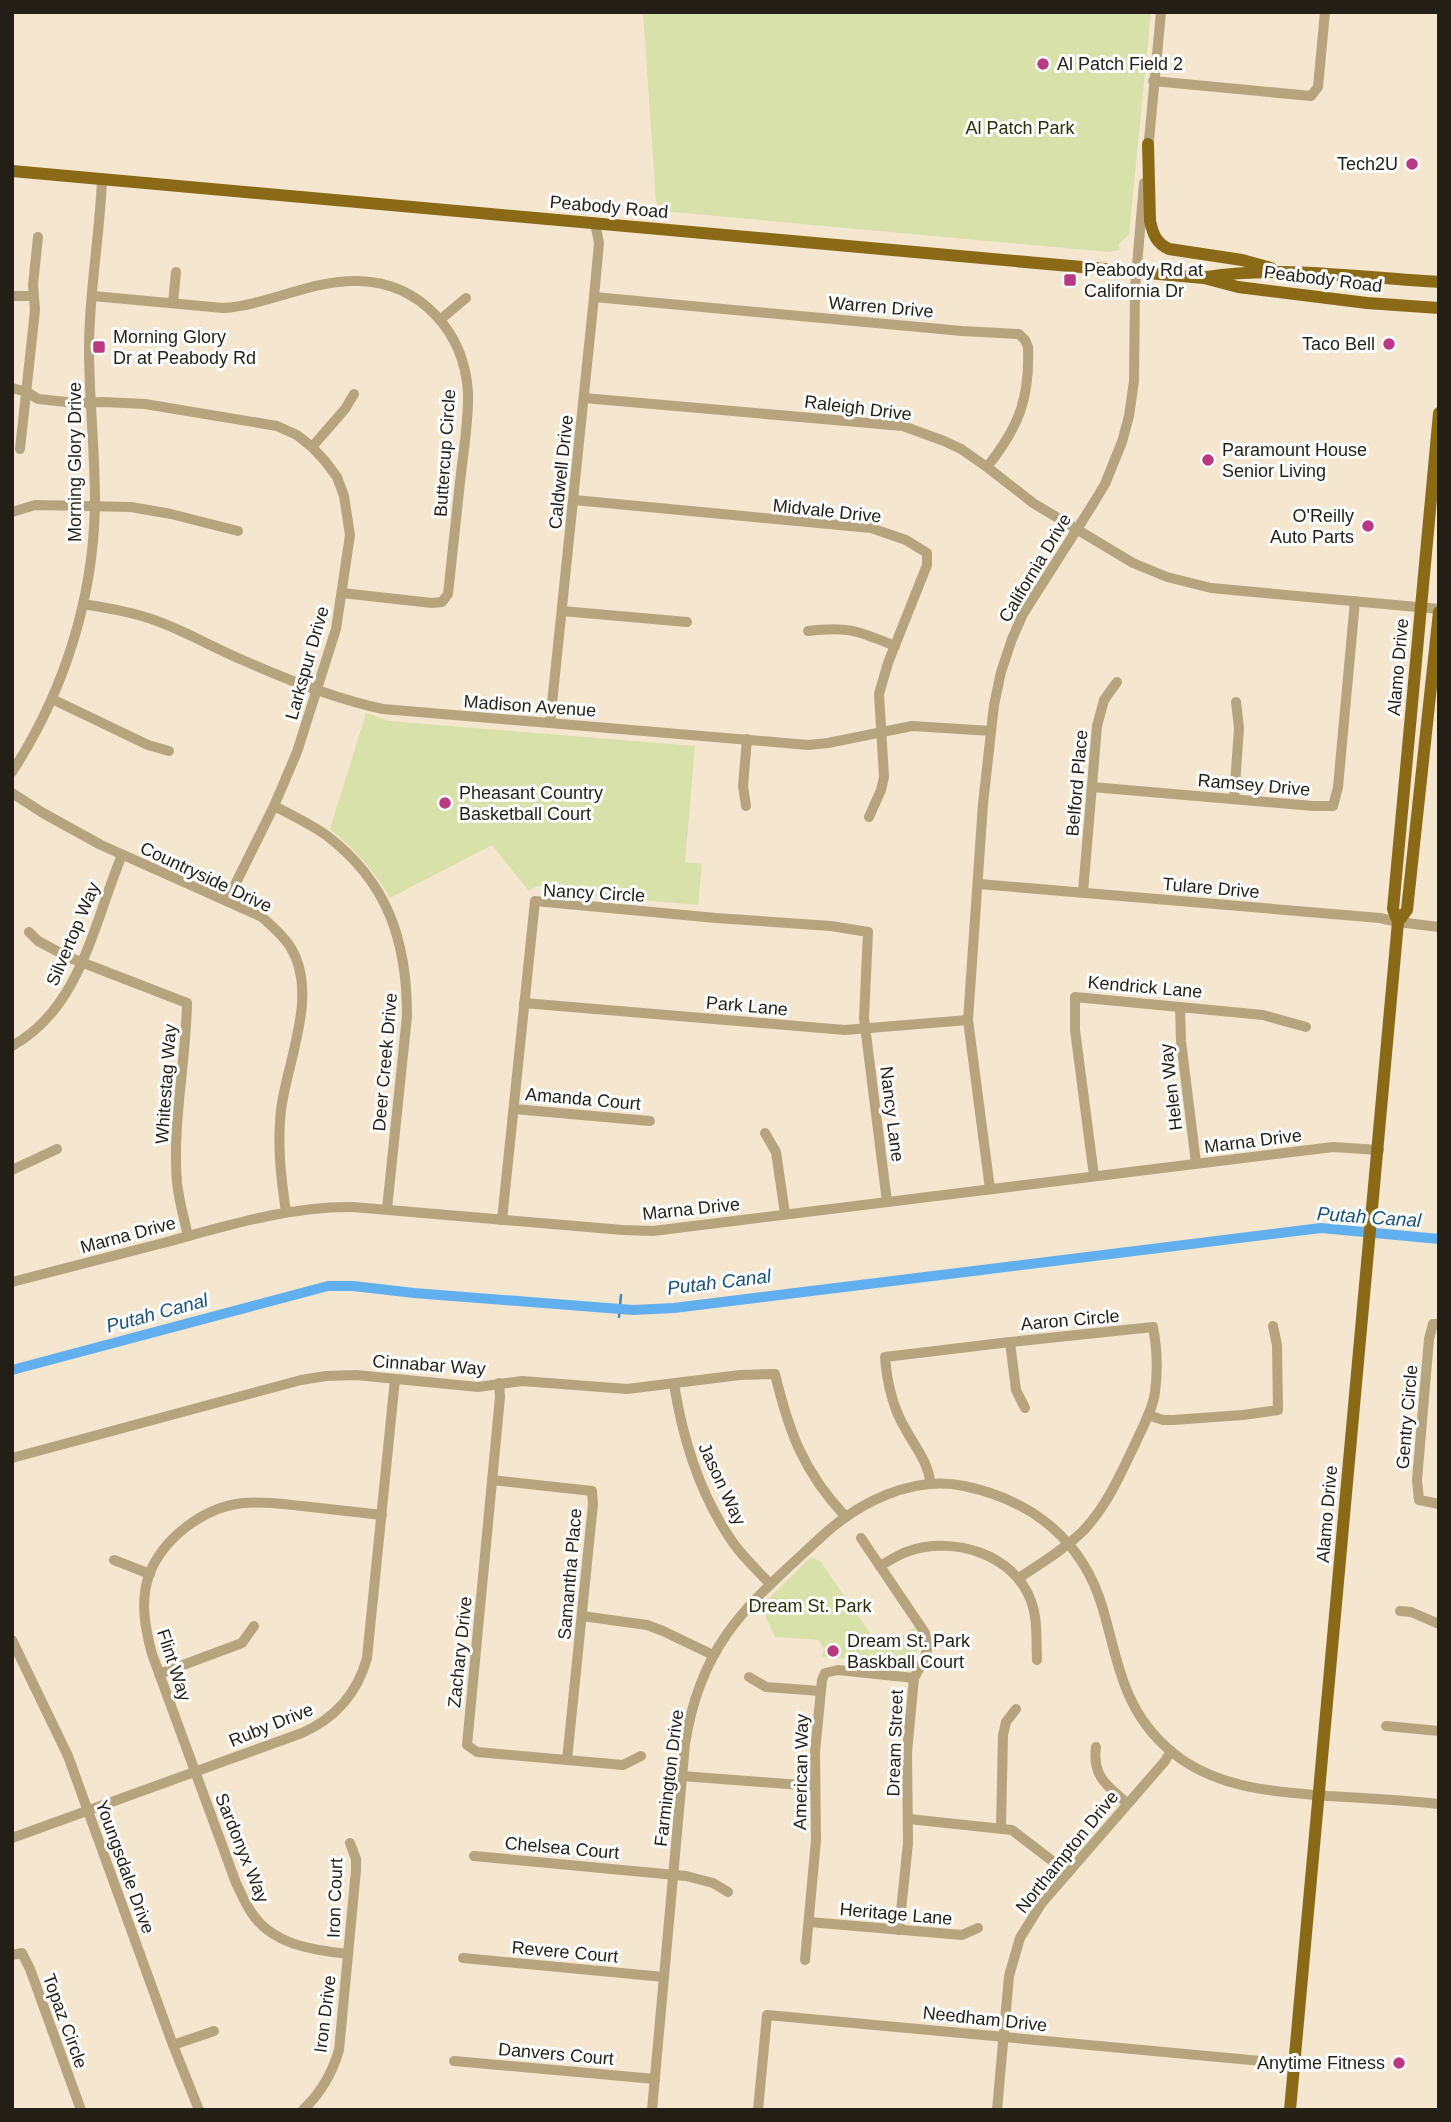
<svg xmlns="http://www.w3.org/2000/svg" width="1451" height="2122" font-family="Helvetica,sans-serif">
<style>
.green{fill:#d7e1a9}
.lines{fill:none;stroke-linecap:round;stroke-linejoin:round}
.stream{stroke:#4f84af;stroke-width:2.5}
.canal{stroke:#62aff0;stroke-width:10}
.minor{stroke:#b6a47f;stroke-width:10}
.major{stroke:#8b6a17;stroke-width:12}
.poi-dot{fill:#b93983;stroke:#fff;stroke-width:2.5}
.labels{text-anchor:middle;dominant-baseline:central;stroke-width:6;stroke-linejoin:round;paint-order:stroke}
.poi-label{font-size:18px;fill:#231e16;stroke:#fff;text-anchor:start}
.park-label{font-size:18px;fill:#2b3006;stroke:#fff}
.street-label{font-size:18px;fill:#231e16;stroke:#fff}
.water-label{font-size:19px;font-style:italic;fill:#19517b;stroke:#fff}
</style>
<rect width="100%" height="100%" fill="#f4e6cf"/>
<g class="green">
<polygon points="643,12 1151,12 1129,234 1118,245 1120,250 1109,252 662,211 656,201"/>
<path d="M366,713L389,721L695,746L685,862L702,864L698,905L556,893C547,886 538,882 529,891L492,845L390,898C374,870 354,849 330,829Z"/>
<path d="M811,1557L820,1561L882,1650L915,1627C920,1641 920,1650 911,1664L822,1657L824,1650L819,1640L775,1637L761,1606Z"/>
</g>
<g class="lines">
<polyline class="stream" points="619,1317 621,1295"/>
<polyline class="canal" points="12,1370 328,1286 353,1286 414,1293 633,1310 674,1308 1321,1228 1439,1239"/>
<g class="minor">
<polyline points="1153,81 1311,96 1318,87 1325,12"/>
<polyline points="1148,151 1161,12"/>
<polyline points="12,296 33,296"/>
<path d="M93,296L223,308C269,305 313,279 359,281C421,283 464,332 468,392C469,421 463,453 460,482C456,520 452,557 448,594L442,602L432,603L342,593"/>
<path d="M594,297L962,331L1019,334L1025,340L1028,347C1030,398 1019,427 987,467"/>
<polyline points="173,303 176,272"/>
<polyline points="441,319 466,298"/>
<polyline points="12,388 27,392 38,399 76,403 104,402 145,404 277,426 297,435 312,447 325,461 337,477 344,496 350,535 336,629 297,752 274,806 227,901"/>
<polyline points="584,398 903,426 944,441 961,449 987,467 1033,503 1133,563 1167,577 1211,588 1439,609"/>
<polyline points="312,447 345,409 354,394"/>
<polyline points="20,449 35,310 33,285 38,237"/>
<polyline points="574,500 871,528 906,540 927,553 927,565 888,663 879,694 884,777 881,790 869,817"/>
<polyline points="12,512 35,505 131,507 171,514 238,531"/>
<path d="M83,604C107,608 133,612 157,621C187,632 216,649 245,661C290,681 336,699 383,709L808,745L828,743L912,726L991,731"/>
<polyline points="562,611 687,622"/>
<path d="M808,631C848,626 858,631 895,646"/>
<polyline points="52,699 148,745 169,751"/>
<polyline points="550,723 594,297 599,243 595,223"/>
<path d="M12,772C64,692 94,598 95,502C95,450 89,399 89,348C89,292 100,235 102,179"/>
<polyline points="1092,787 1313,806 1333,806 1338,787 1355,601"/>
<path d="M12,793L43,813L101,845L262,917C272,926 284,936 291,948C319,995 287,1061 281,1110C277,1145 281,1178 286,1212"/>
<polyline points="1234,799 1239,728 1236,702"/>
<path d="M274,806C292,815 310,824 326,835C388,882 407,941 407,1016L387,1209"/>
<polyline points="746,806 743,786 747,739"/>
<polyline points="979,884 1380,918 1398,922 1439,927"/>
<polyline points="1083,892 1097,726 1104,700 1117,682"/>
<path d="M29,932L38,941L68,957L187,1003C186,1063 172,1123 177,1183C179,1201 184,1218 188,1236"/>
<polyline points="524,1003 845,1030 968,1020"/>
<polyline points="1180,1007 1181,1041 1196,1163"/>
<path d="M12,1046C81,1008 94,922 122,855"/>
<polyline points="514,1109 650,1121"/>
<polyline points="765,1133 776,1152 785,1214"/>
<polyline points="12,1170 57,1149"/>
<polyline points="1094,1176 1075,1030 1075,997 1263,1015 1306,1027"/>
<polyline points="990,1189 968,1020 983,804 994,705 1001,672 1012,639 1023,614 1093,504 1105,484 1122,442 1129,416 1134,381 1135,289 1144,183"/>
<polyline points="502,1220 535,901 716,918 831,926 868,932 864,1018 887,1202"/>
<path d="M12,1282C63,1269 113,1256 163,1243C226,1226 289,1206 353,1207L623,1230L653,1231L1333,1147L1379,1150"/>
<polyline points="1439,1324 1433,1324 1429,1339 1417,1480 1419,1500 1439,1504"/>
<polyline points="1010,1342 1016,1390 1025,1408"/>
<polyline points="499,1383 500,1397 467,1745 477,1752 623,1765 641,1756"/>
<path d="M674,1384C683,1441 700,1496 734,1544C744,1558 758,1571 770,1584"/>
<polyline points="1148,1415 1163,1420 1173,1420 1243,1415 1278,1410 1277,1345 1273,1326"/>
<path d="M12,1458L301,1380L326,1376L356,1375L478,1387L522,1381L627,1389L740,1375L775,1374C789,1432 803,1471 845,1516"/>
<polyline points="492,1480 592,1491 593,1504 567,1760"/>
<path d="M931,1484C927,1460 917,1450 906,1430C892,1407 887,1383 885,1357L1010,1342L1153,1327C1157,1348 1158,1370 1155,1392C1153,1409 1143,1426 1136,1442C1121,1473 1108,1504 1084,1530C1065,1549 1041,1563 1019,1578"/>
<polyline points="861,1538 925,1633 927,1642 927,1650 924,1660 914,1678 907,1752 908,1843 899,1930"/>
<polyline points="114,1560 150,1574"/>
<path d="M880,1566C889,1561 899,1554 909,1551C954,1536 1014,1554 1031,1601C1038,1619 1036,1641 1037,1660"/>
<polyline points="1400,1611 1411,1612 1439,1624"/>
<polyline points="582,1616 647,1625 663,1631 713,1655"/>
<polyline points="12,1640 68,1756 173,2045 199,2110"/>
<polyline points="159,1674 242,1643 254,1626"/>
<polyline points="749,1677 766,1687 820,1691"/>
<polyline points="1386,1726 1439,1731"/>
<path d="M1096,1747C1092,1776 1107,1786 1127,1803"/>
<polyline points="682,1776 814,1786"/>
<polyline points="909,1819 1012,1830 1068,1873"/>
<polyline points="1001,1827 1003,1735 1006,1722 1016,1709"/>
<path d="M12,1838L302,1733C336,1718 357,1694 367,1658L395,1379"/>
<polyline points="474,1856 686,1876 713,1883 728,1892"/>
<polyline points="809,1922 962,1935 978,1928"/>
<path d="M348,1954C313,1950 272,1945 251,1912C245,1903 241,1893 236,1883L152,1654C145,1628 140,1601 149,1575C163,1538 204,1507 243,1503C263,1501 282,1504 302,1506C328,1509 355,1512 382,1515"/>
<polyline points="12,1955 22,1953 30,1969 81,2110"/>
<polyline points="463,1958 664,1977"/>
<polyline points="805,1960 816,1840 815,1752 822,1680 825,1673 838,1670 914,1678"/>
<polyline points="173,2045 214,2031"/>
<polyline points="454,2061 655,2079"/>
<path d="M303,2110C321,2093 332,2074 339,2050L356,1870V1859L350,1843"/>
<path d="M652,2110L685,1744C701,1641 749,1604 820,1538C857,1503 912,1475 964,1486C1032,1500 1083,1540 1103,1609C1120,1669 1125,1719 1181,1759C1224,1789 1278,1792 1328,1796C1365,1798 1402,1800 1439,1804"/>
<polyline points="758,2110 767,2015 1294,2064"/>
<polyline points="997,2110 1009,1976 1020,1938 1041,1904 1165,1761 1171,1751"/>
</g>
<g class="major">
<path d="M1148,144L1150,221C1153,234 1156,243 1169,249L1242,260L1271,268"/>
<polyline points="12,171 1204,278 1238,287 1367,303 1439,308"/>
<path d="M1207,277C1283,265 1362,278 1439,282"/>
<polyline points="1398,922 1407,910 1439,612"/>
<polyline points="1290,2110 1398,922 1393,909 1439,413"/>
</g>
</g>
<g class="poi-dot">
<circle cx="1043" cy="64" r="7"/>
<circle cx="1412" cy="164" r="7"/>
<rect x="1063" y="273" width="14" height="14" rx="3.5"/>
<circle cx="1389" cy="344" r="7"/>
<rect x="92" y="340" width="14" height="14" rx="3.5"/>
<circle cx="1208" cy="460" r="7"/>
<circle cx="1368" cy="526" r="7"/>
<circle cx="445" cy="803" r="7"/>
<circle cx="833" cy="1651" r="7"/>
<circle cx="1399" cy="2063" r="7"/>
</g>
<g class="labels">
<g class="poi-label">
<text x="1057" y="64">Al Patch Field 2</text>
<text x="1398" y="164" text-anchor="end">Tech2U</text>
<text x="1084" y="270">Peabody Rd at<tspan x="1084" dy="21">California Dr</tspan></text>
<text x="113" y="337">Morning Glory<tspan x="113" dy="21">Dr at Peabody Rd</tspan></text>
<text x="1375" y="344" text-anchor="end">Taco Bell</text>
<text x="1222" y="450">Paramount House<tspan x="1222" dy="21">Senior Living</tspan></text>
<text x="1354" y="516" text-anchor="end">O'Reilly<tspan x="1354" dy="21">Auto Parts</tspan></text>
<text x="459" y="793">Pheasant Country<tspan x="459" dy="21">Basketball Court</tspan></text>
<text x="847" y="1641">Dream St. Park<tspan x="847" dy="21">Baskball Court</tspan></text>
<text x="1385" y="2063" text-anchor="end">Anytime Fitness</text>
</g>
<g class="park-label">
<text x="1020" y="128">Al Patch Park</text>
<text x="810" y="1606">Dream St. Park</text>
</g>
<g class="street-label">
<text transform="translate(609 207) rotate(5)">Peabody Road</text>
<text transform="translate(1323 279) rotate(7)">Peabody Road</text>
<text transform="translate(881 307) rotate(5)">Warren Drive</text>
<text transform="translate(858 408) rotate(7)">Raleigh Drive</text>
<text transform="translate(445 453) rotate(-86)">Buttercup Circle</text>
<text transform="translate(75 462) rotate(-90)">Morning Glory Drive</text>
<text transform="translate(561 472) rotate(-84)">Caldwell Drive</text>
<text transform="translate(827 511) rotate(6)">Midvale Drive</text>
<text transform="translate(1035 568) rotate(-59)">California Drive</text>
<text transform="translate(307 663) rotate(-74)">Larkspur Drive</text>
<text transform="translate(1398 667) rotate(-85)">Alamo Drive</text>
<text transform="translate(530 706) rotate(4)">Madison Avenue</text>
<text transform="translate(1077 783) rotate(-85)">Belford Place</text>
<text transform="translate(1254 785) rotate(5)">Ramsey Drive</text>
<text transform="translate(206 877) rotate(25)">Countryside Drive</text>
<text transform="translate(1211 888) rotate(5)">Tulare Drive</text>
<text transform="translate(594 893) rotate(3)">Nancy Circle</text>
<text transform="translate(73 934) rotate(-67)">Silvertop Way</text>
<text transform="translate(1145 987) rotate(5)">Kendrick Lane</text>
<text transform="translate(747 1006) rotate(5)">Park Lane</text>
<text transform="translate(385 1062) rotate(-85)">Deer Creek Drive</text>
<text transform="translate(166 1084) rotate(-86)">Whitestag Way</text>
<text transform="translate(1171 1087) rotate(-97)">Helen Way</text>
<text transform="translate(583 1099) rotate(5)">Amanda Court</text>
<text transform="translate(892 1114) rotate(83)">Nancy Lane</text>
<text transform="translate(1253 1141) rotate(-7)">Marna Drive</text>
<text transform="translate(691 1209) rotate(-6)">Marna Drive</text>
<text transform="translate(128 1235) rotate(-15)">Marna Drive</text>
<text transform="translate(1070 1320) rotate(-5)">Aaron Circle</text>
<text transform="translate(429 1365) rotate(4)">Cinnabar Way</text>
<text transform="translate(1407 1417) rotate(-85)">Gentry Circle</text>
<text transform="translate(722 1484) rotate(65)">Jason Way</text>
<text transform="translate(1327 1514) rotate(-85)">Alamo Drive</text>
<text transform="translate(570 1574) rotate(-85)">Samantha Place</text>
<text transform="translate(460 1652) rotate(-84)">Zachary Drive</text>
<text transform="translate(174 1665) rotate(72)">Flint Way</text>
<text transform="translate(271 1725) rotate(-22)">Ruby Drive</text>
<text transform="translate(895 1743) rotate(-88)">Dream Street</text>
<text transform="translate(801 1772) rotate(-89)">American Way</text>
<text transform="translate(669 1778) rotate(-83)">Farmington Drive</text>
<text transform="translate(242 1848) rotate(68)">Sardonyx Way</text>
<text transform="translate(562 1848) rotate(5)">Chelsea Court</text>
<text transform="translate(1067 1852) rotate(-51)">Northampton Drive</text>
<text transform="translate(125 1867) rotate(70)">Youngsdale Drive</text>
<text transform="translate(335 1898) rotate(-88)">Iron Court</text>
<text transform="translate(896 1914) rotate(5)">Heritage Lane</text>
<text transform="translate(565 1952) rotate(5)">Revere Court</text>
<text transform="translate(325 2014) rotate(-83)">Iron Drive</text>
<text transform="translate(985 2019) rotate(6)">Needham Drive</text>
<text transform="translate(65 2021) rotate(70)">Topaz Circle</text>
<text transform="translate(556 2054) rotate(5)">Danvers Court</text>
</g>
<g class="water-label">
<text transform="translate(1369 1217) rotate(4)">Putah Canal</text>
<text transform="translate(719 1282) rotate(-7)">Putah Canal</text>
<text transform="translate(157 1313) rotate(-15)">Putah Canal</text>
</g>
</g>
<rect width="1451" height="2122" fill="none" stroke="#231e16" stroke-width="28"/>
</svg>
